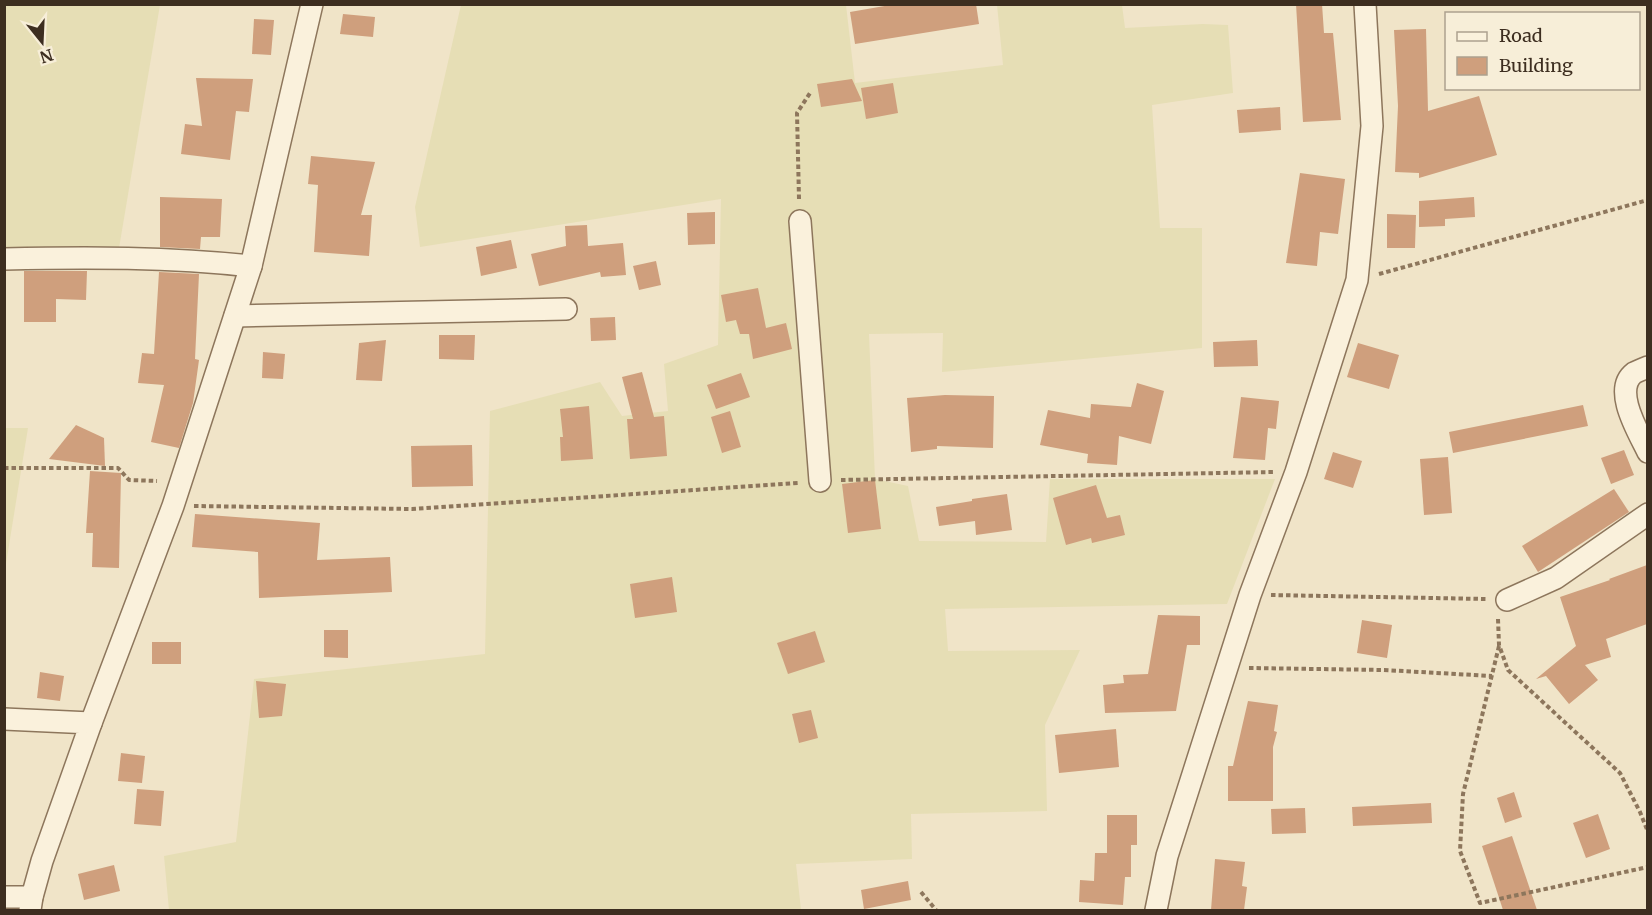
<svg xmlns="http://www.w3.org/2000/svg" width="1652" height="915" font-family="Merriweather,serif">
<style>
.farmland{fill:#e6deb5}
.building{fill:#cf9f7d}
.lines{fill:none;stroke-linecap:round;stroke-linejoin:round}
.street-casing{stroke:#8d765c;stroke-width:24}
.path{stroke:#8d765c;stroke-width:4;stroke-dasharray:4.5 3;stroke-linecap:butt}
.street{stroke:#faf1dc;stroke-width:21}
</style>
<rect width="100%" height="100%" fill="#f0e4c8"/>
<g class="farmland">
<polygon points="5,5 160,5 118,254 5,260"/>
<polygon points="461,5 846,5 855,83 1003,65 997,5 1122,5 1125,28 1203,24 1228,25 1233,93 1152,105 1160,228 1202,228 1202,348 942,372 943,333 869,334 875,479 908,486 919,541 1046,542 1050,479 1275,479 1227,604 945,609 948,651 1080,650 1045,725 1047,811 911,814 912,859 796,864 801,910 169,910 164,856 236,842 254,679 485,654 490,411 600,382 622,416 668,411 664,364 718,345 721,199 420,247 415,207"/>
<polygon points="5,428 28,428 5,570 4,428"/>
</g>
<g class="building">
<polygon points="896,4 976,4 979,24 855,44 850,12"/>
<polygon points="1296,4 1322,4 1324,33 1333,33 1341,120 1303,122"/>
<polygon points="343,14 375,17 373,37 340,34"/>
<polygon points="254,19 274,20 271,55 252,54"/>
<polygon points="1426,29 1428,111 1479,96 1497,155 1419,178 1419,173 1395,172 1398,106 1394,30"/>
<polygon points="196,78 253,79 249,112 236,111 230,160 181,154 185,124 202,126"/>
<polygon points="852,79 862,101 821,107 817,84"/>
<polygon points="893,83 898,113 866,119 861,88"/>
<polygon points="1280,107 1281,130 1239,133 1237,110"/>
<polygon points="311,156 375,162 361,215 372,215 369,256 314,252 318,185 308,184"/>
<polygon points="1300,173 1345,179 1338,234 1320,232 1317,266 1286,263"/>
<polygon points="160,197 222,199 220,237 201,237 200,249 160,247"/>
<polygon points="1474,197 1475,217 1445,219 1445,226 1419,227 1419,201"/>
<polygon points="715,212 715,244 688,245 687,213"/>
<polygon points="1387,214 1416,215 1415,248 1387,248"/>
<polygon points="587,225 588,246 623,243 626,275 601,277 600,272 539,286 531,254 566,246 565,226"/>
<polygon points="511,240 517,268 481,276 476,247"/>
<polygon points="656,261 661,285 639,290 633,266"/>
<polygon points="24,271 87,271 86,300 56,299 56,322 24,322"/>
<polygon points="159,272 199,274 195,359 199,360 193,403 179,448 151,442 164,385 138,383 142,353 154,354"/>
<polygon points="758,288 766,328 786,323 792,349 753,359 749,334 740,334 736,320 726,322 721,295"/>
<polygon points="615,317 616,340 591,341 590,318"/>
<polygon points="439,335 475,335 474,360 439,359"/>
<polygon points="386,340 382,381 356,380 359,343"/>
<polygon points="1257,340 1258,366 1214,367 1213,342"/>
<polygon points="1358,343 1399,355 1389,389 1347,377"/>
<polygon points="263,352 285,354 283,379 262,378"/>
<polygon points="642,372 654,417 664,416 667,456 630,459 627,419 633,419 622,377"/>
<polygon points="741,373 750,397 716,409 707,385"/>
<polygon points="1137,383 1164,391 1151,444 1119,436 1117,465 1087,463 1088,454 1040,445 1048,410 1090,418 1091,404 1131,407"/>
<polygon points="945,395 994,396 993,448 937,446 937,449 911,452 907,398"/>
<polygon points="1241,397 1279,401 1276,429 1268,428 1265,460 1233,458"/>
<polygon points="1583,405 1588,426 1453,453 1449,432"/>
<polygon points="589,406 593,459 561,461 560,437 563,437 560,409"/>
<polygon points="730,411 741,447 722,453 711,417"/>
<polygon points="76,425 104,438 105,466 49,459"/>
<polygon points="472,445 473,486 412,487 411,446"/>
<polygon points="1624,450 1634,475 1611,484 1601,458"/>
<polygon points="1333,452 1362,461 1353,488 1324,479"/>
<polygon points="1448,457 1452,513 1424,515 1420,459"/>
<polygon points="90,471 121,473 119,568 92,567 93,533 86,533"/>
<polygon points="875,480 881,529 848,533 842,484"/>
<polygon points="1096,485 1107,518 1120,515 1125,535 1092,543 1091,538 1066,545 1053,498"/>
<polygon points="1614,489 1629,512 1538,572 1522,546"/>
<polygon points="1007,494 1012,530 976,535 975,521 939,526 936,507 972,501 972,499"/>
<polygon points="195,514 320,523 317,560 390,557 392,592 259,598 258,552 192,547"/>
<polygon points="1647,565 1647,624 1606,639 1611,657 1585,665 1598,680 1569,704 1546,676 1536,679 1576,646 1560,597 1610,580 1609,579"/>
<polygon points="672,577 677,612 635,618 630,584"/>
<polygon points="1158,615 1200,616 1200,645 1187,645 1176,711 1105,713 1103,685 1124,683 1123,675 1148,674"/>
<polygon points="1362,620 1392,625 1387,658 1357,653"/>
<polygon points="324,630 348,630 348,658 324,657"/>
<polygon points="815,631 825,662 788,674 777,643"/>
<rect x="152" y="642" width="29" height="22"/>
<polygon points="40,672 64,676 60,701 37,698"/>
<polygon points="256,681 286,684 282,716 259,718"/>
<polygon points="1248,701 1278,705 1274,731 1277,732 1273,747 1273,801 1228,801 1228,766 1233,766"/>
<polygon points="811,710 818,738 799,743 792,714"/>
<polygon points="1116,729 1119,767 1059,773 1055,735"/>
<polygon points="121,753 145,756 142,783 118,781"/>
<polygon points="137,789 164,791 161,826 134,824"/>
<polygon points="1514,792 1522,817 1505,823 1497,798"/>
<polygon points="1431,803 1432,823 1353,826 1352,807"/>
<polygon points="1305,808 1306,833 1272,834 1271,809"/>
<polygon points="1598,814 1610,849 1586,858 1573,823"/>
<polygon points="1107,815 1137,815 1137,845 1131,845 1131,877 1125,877 1123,905 1079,902 1080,880 1094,881 1095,853 1107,853"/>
<polygon points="1512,836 1537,910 1503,910 1482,846"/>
<polygon points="1215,859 1245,862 1242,886 1247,887 1244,910 1211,910"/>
<polygon points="114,865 120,891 84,900 78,874"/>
<polygon points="908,881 911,900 864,909 861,890"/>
</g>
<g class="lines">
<defs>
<g id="street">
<polyline points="800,221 820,481"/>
<path d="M4,259C88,257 168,257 251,266"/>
<polyline points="235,316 566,309"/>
<path d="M1648,367C1643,369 1638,371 1634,373C1612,390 1639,433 1648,452"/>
<polyline points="1507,600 1556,578 1648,514"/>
<polyline points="4,719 91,723 42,861 32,897 30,910"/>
<polyline points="91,723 173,506 251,266 312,4"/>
<polyline points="4,897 32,897"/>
<polyline points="1156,910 1167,856 1250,595 1296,472 1357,280 1372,126 1365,4"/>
</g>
</defs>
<use href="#street" class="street-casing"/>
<g class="path">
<polyline points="799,199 797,113 810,93"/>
<polyline points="1379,274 1648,200"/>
<polyline points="4,468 118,468 129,480 157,481"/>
<polyline points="841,480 1274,472"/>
<polyline points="194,506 412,509 798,483"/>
<polyline points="1271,595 1486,599"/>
<polyline points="1498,619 1499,645 1508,670 1620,773 1640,812 1648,832"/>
<polyline points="1499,646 1463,794 1460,851 1480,903 1648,867"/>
<polyline points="1249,668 1384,670 1492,676"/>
<polyline points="921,892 936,910"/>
</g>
<use href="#street" class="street"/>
</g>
<rect width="1652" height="915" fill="none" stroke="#3d2e20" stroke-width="12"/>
<rect x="1445" y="12" width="195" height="78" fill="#f7eed8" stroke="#ada18e" stroke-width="1.5"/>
<rect x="1457" y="32" width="30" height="9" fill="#faf1dc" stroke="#ada18e" stroke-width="1.5"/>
<text x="1499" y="42" font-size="18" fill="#3d2e20">Road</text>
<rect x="1457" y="57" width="30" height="18" fill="#cf9f7d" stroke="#ada18e" stroke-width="1.5"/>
<text x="1499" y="72" font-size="18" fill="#3d2e20">Building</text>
<g transform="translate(42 42) rotate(162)" stroke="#f7eed8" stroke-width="4.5" paint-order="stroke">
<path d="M0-4.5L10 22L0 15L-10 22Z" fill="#3d2e20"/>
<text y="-9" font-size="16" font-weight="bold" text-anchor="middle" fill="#3d2e20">N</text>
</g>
</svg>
